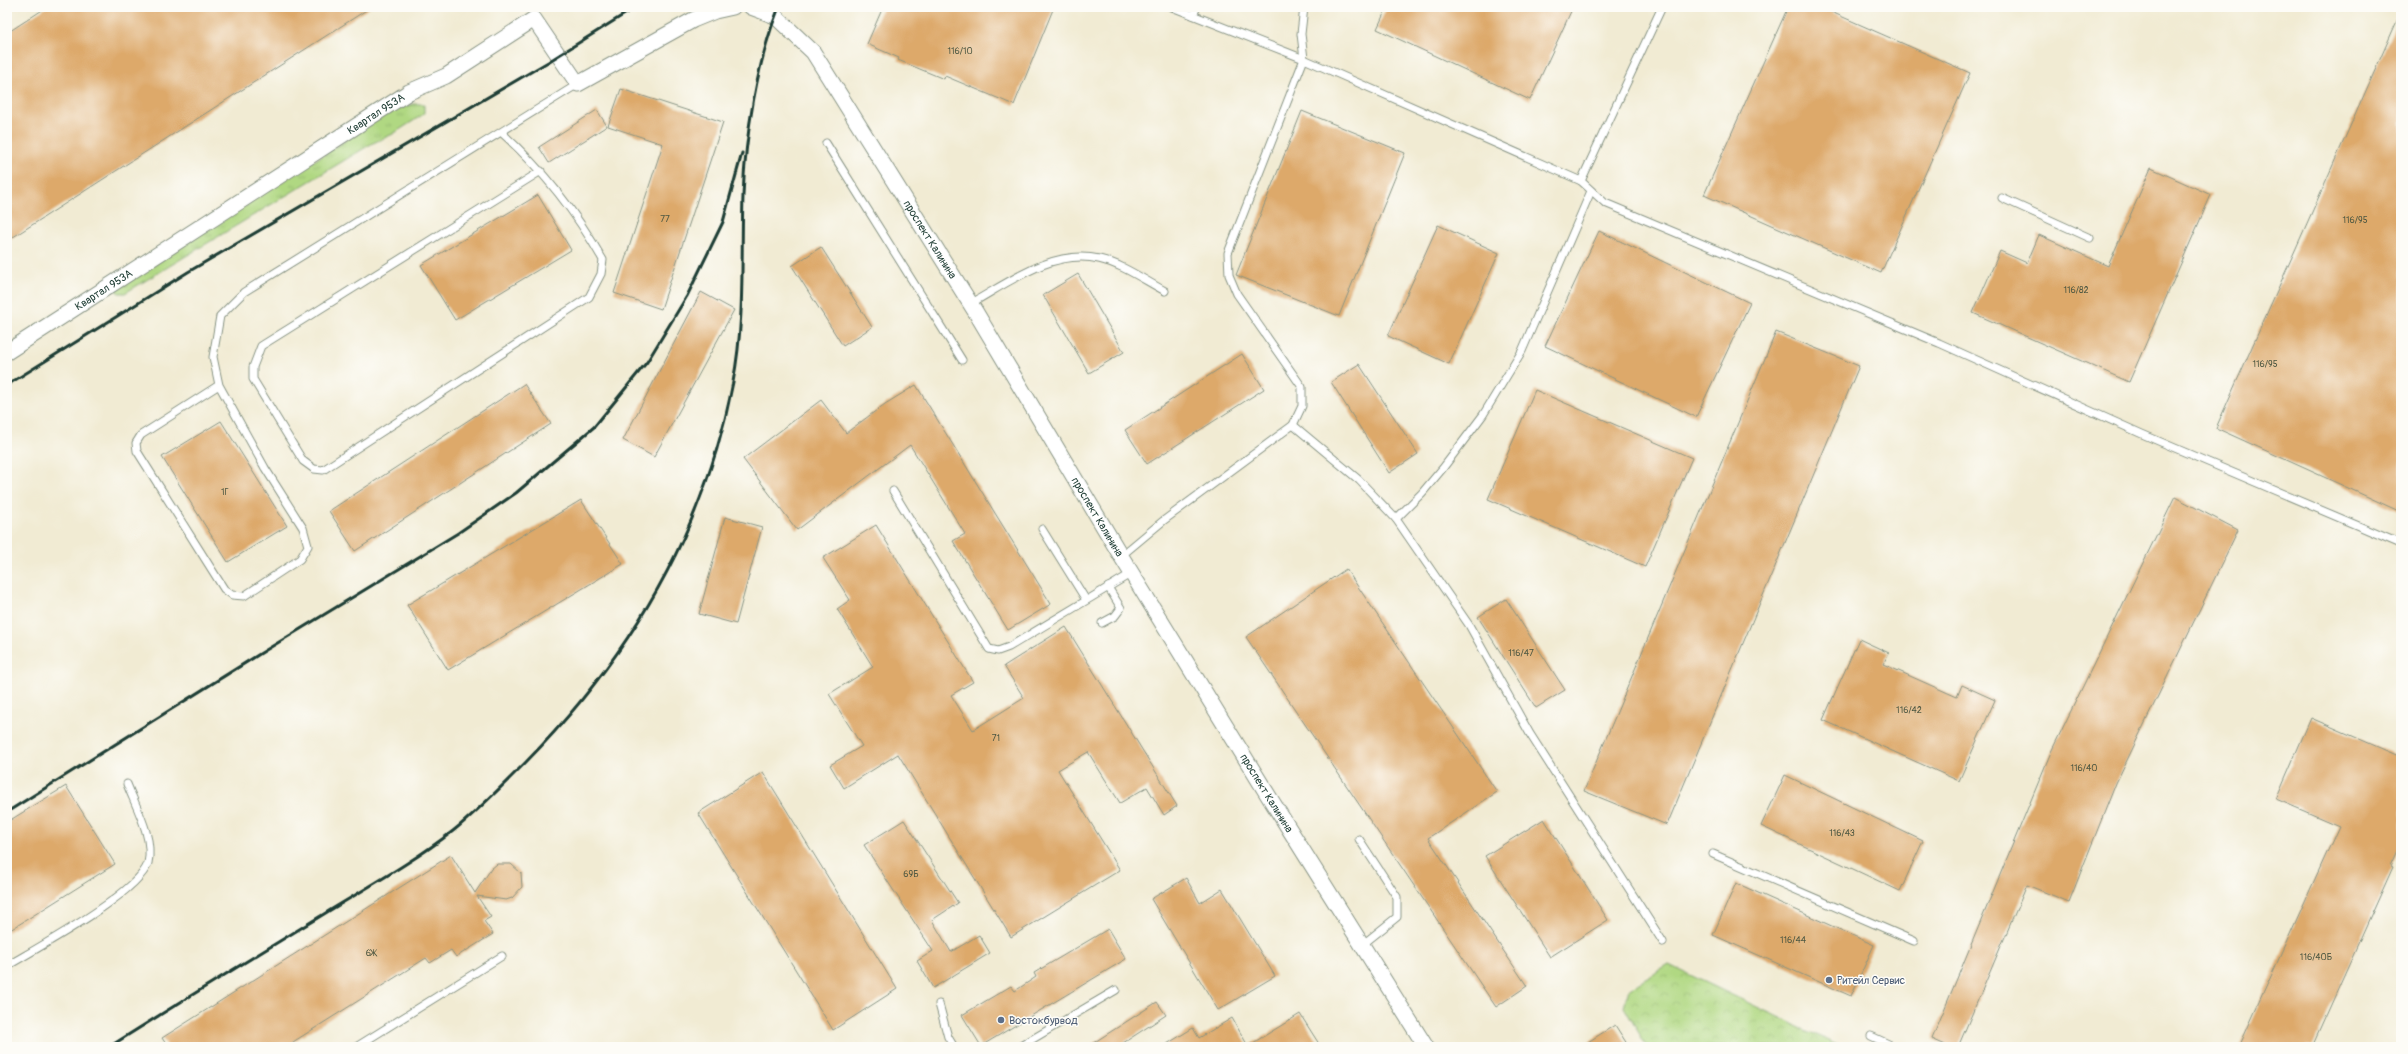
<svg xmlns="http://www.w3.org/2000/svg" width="2408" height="1054" font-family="Pangolin,sans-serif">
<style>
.grass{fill:url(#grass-tufts);stroke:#688a5b}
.park{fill:url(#park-crowns);stroke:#688a5b}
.building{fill:#dda96b}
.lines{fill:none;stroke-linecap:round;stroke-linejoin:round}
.service-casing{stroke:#889484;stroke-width:9}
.minor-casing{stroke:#889484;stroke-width:17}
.service{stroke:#fff;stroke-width:7}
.minor{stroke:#fff;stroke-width:15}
.rail{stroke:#1f3d34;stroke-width:3}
.service-dot{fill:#5c6f8a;stroke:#fdfcf7;stroke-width:1.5}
.labels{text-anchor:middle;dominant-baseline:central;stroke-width:3;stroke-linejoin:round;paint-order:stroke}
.number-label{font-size:9px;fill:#4e5842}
.street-label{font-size:11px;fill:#1f3d34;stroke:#fdfcf7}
.service-label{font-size:11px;fill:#4e5e75;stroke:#fdfcf7;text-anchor:start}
</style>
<defs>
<pattern id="grass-tufts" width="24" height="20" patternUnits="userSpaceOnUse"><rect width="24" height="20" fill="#b0d882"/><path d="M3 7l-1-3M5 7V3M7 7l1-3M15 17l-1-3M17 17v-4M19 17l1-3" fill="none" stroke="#97ba71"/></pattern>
<pattern id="park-crowns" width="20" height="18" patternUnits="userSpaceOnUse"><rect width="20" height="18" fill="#b0d882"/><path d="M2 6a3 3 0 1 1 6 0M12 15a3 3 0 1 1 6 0" fill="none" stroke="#97ba71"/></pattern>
</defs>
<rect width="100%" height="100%" fill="#fdfcf7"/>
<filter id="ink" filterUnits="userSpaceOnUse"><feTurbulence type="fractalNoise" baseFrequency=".025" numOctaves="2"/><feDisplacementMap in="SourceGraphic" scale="8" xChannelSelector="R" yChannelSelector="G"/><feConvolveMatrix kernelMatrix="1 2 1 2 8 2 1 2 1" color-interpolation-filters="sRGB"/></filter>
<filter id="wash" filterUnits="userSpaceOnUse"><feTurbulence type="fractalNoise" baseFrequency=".012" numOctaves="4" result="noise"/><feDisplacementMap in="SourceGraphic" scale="16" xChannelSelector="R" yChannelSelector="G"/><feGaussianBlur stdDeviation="0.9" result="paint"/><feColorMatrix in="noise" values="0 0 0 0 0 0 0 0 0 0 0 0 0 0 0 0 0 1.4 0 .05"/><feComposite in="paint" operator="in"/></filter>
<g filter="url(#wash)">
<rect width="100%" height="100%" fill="#f1ebd3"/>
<polygon class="grass" points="413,104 424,104 424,114 393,134 373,143 125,293 119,293 115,290 374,122 398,109"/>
<polygon class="park" points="1669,965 1839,1046 1839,1047 1647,1047 1624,1007 1629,989"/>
<g id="blocks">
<g class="building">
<polygon points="47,7 371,7 7,241 7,33"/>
<polygon points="883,7 1054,7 1014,105 945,76 944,79 898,60 899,58 867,44"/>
<polygon points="1387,7 1573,7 1530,100 1377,29"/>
<polygon points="1788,7 1820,7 1970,73 1881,273 1704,195"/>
<polygon points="2401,12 2401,512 2216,428"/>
<polygon points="621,89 723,122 661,309 614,293 663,144 608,126"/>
<polygon points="597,110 607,126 549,163 539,147"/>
<polygon points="1302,111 1405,153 1339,316 1236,275"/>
<polygon points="2151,168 2211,195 2129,382 1973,313 2000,251 2027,263 2039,235 2108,266"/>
<polygon points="538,195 571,250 455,320 421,265"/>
<polygon points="1438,225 1499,253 1449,364 1388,336"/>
<polygon points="1599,231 1750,303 1696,417 1545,346"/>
<polygon points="821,247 872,327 843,346 792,266"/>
<polygon points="1078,274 1124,352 1089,373 1043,295"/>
<polygon points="701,292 734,310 654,457 623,440"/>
<polygon points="1776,332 1859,366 1667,825 1584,791"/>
<polygon points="1242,354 1264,389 1147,464 1125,430"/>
<polygon points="1359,364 1418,454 1389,473 1331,382"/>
<polygon points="524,384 551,424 355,551 329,511"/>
<polygon points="916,385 1051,604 1008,630 953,541 965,534 910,445 797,530 743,459 821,400 846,433 885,404"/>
<polygon points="1535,390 1692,458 1645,567 1488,499"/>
<polygon points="221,421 287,526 228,562 162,457"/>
<polygon points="2175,497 2238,530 2116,783 2069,902 2027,885 1958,1047 1950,1047 1932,1039 2051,752"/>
<polygon points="581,500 623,564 448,670 407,605"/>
<polygon points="725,517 762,527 736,624 699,614"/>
<polygon points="876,525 973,682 951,695 973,730 1024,698 1004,666 1066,627 1177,806 1164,815 1147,787 1120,803 1088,752 1058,770 1120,870 1011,937 898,754 844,788 830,765 862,746 829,694 873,667 837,609 850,600 823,558"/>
<polygon points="1346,569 1497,792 1428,838 1527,986 1496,1007 1246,637"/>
<polygon points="1506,599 1565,690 1536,708 1478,617"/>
<polygon points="1859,639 1889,653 1883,664 1957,697 1962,685 1995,700 1959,781 1823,720"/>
<polygon points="2311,718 2401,757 2401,844 2391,866 2393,867 2312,1047 2239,1047 2339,826 2276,799"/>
<polygon points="763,772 897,989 833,1030 698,813"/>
<polygon points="1785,775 1923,841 1900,891 1761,826"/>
<polygon points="66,786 115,864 7,932 7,822"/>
<polygon points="1544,819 1608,920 1550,957 1485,856"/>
<polygon points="904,820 958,903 932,920 951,952 979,935 990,953 933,988 917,961 933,951 864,845"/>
<polygon points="451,855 475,893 491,869 497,864 511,864 521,873 522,887 512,898 506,900 477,896 491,917 484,921 493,934 456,957 451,950 430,963 426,958 285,1047 168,1047 162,1038"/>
<polygon points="1186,878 1200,903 1222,889 1275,976 1218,1010 1151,899"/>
<polygon points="1736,883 1874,945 1851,996 1713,935"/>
<polygon points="1108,929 1126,959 981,1046 962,1015 1011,986 1015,991 1036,977 1034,973"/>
<polygon points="1157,1002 1166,1015 1117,1047 1087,1047"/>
<polygon points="1300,1014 1321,1047 1162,1047 1193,1028 1199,1038 1232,1018 1248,1046"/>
<polygon points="1615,1025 1629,1047 1580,1047"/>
</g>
</g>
</g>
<g filter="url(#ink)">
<use href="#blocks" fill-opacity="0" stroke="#889484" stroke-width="1"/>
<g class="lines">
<defs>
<g id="service">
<polyline points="1172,7 1304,59 1581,181 1662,7"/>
<polyline points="1193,15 1197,7"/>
<path d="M502,133C543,170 576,212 603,260L601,274L589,297L323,470L314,469L303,461L253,379V367L261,346L541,171"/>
<polyline points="826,143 962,360"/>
<polyline points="1581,181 1605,203 1939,343 2142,434 2401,544"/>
<polyline points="2002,198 2090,238"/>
<path d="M970,304C1008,283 1053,248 1099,259C1122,264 1144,280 1165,291"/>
<polyline points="219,385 141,435 136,443 137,451 224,589 232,595 244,596 300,559 308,546 303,528 265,468 219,385 213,357 220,316 244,292 578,84"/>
<polyline points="1293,425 1359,480 1396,519 1469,625 1530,734 1663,942"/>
<polyline points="893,491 989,649 998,651 1009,647 1132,573"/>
<polyline points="1396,519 1422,493 1443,468 1483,415 1522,351 1591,191"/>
<polyline points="1042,529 1086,600"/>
<polyline points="1121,556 1163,521 1293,425 1302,406 1302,387 1237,294 1229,275 1228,253 1304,59 1301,34 1304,7"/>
<polyline points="1102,623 1115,616 1121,608 1108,587"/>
<polyline points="1359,839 1397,897 1397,917 1362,945"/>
<polyline points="1713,854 1914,941"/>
<path d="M7,966C37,948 139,893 148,863C154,838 136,807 127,784"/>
<polyline points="939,1004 948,1037 954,1047"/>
<polyline points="1871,1036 1895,1047"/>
<polyline points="356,1047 502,956"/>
<polyline points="1019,1047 1116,990"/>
</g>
<g id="minor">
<path id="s1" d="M751,7L775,16L813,52L975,311L1121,556L1271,800L1426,1047"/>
<path id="s2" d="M7,352L409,92L446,76L534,19L578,84L693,20L715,11L733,7"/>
</g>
</defs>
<use href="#service" class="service-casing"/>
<use href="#minor" class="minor-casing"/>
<use href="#service" class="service"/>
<use href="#minor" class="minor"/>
<g class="rail">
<polyline points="7,385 188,272 548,62 636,7"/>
<polyline points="7,812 266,650 458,533 516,493 594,427 647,362 687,296 723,222 742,153"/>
<path d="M109,1047C180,1002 252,958 324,914C368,887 413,862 453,831C479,810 502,786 526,762C631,655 705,531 733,382C745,321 741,258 743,196C745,138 757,61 779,7"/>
</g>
</g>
</g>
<g class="service-dot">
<circle cx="1829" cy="980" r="4"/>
<circle cx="1001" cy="1020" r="4"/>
</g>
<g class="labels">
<g class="number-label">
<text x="960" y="51">116/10</text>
<text x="665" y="219">77</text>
<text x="2355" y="220">116/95</text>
<text x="2076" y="290">116/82</text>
<text x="2265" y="364">116/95</text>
<text x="225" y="492">1Г</text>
<text x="1521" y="653">116/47</text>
<text x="1909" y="710">116/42</text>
<text x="996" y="738">71</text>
<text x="2084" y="768">116/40</text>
<text x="1842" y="833">116/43</text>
<text x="911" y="874">69Б</text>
<text x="1793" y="940">116/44</text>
<text x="371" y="953">6Ж</text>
<text x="2316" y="957">116/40Б</text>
</g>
<g class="street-label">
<text stroke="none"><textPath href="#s2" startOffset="439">Квартал 953А</textPath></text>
<text stroke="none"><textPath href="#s1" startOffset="299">проспект Калинина</textPath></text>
<text stroke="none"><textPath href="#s2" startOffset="115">Квартал 953А</textPath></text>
<text stroke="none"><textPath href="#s1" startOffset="623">проспект Калинина</textPath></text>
<text stroke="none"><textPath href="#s1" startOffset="947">проспект Калинина</textPath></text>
</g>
<g class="service-label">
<text x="1837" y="980">Ритейл Сервис</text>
<text x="1009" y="1020">Востокбурвод</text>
</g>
</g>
<rect width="2408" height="1054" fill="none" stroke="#fdfcf7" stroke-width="24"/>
</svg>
